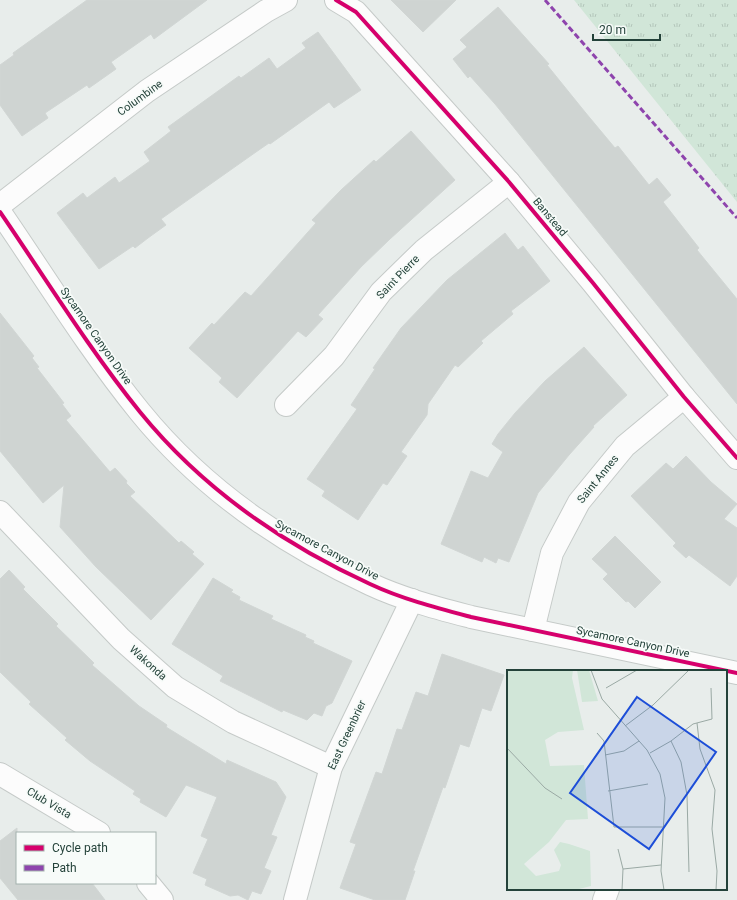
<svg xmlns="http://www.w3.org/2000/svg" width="737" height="900" font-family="Roboto,sans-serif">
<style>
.grass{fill:url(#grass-tufts)}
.building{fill:#cfd4d2;stroke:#d1d6d4}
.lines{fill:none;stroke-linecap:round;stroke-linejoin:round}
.street-casing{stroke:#c5cac8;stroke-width:24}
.street{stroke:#fcfcfc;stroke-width:22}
.quiet{stroke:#8e44ad;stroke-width:3;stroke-dasharray:6 3;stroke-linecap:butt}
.cycleway-casing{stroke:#f7fbf9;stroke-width:6}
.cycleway{stroke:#d6006c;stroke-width:4}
.labels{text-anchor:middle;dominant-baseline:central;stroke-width:3.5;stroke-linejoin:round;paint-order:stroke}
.street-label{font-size:11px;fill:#24423a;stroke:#f7fbf9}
.inset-road{fill:none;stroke:#9aa9a4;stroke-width:1}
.view{fill:#1d4ed8;fill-opacity:0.15;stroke:#1d4ed8;stroke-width:2}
.inset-edge{fill:none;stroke:#24423a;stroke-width:2}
</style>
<defs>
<pattern id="grass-tufts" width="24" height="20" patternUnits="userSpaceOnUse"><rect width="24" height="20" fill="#d1e6d8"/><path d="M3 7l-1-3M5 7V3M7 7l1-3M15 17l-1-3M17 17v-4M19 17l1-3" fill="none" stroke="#b3c6ba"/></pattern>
</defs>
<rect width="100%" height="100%" fill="#e8edeb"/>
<polygon class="grass" points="574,0 737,0 737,202"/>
<g class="building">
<polygon points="87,0 207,0 154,39 151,34 111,62 116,69 89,88 87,85 45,113 48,118 22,136 0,105 0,65 14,55 13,53"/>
<polygon points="391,0 456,0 423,32"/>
<polygon points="498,7 549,64 547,65 585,112 615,148 618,146 649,185 657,178 671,195 663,202 699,248 697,250 737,299 737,404 495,104 470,76 468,78 453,59 467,47 460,40"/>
<polygon points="318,32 361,90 334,108 329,102 270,144 269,143 256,152 161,219 166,225 148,238 135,248 133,246 99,269 57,213 83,193 87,198 115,177 119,183 150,161 144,152 171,131 168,127 239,76 241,78 269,58 277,69 306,48 302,43"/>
<polygon points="411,131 455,180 390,239 361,267 318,315 323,319 306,337 298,331 237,398 219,382 222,378 189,348 212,323 214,325 245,292 251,296 316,223 312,220 341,190 374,160 376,162"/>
<polygon points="505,233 518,250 523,246 550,281 511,311 513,314 481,341 483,343 458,367 455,365 428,404 427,415 401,452 407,456 387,485 383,483 358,520 322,496 325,491 307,479 357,409 351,405 375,369 373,368 401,328 447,280"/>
<polygon points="0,313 34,356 32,358 39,367 37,368 64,403 62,404 71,416 66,420 110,472 115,468 127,481 126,483 135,492 130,496 179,543 181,541 194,552 192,554 204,564 151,620 96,567 60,527 64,485 43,503 0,451"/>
<polygon points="584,347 627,395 593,426 594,427 569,455 538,493 509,562 498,558 496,563 484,557 482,562 441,544 471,471 488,478 503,452 492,444 498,434 515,413 545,381"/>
<polygon points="686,456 711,482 737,504 724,519 737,528 737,576 730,586 689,555 686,558 673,546 676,543 631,496 666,463 673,469"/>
<polygon points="615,536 661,582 635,608 628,601 626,602 603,579 608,574 592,559"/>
<polygon points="9,570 25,587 23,589 58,624 56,626 94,663 92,665 139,706 167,725 166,727 226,764 227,760 276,782 286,797 271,835 277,837 264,868 271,871 261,894 252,891 248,900 238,895 230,896 205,885 207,879 193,873 208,839 201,836 217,797 186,785 166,817 140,802 141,799 133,794 135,791 90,761 65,740 67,738 29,704 31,702 0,672 0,579"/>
<polygon points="213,578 233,590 231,592 240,597 239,600 273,616 271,619 306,635 305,637 314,641 313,643 352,661 332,703 326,706 322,716 314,713 307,720 283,710 282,712 220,681 223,676 172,644"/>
<polygon points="442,654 504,675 491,711 482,708 469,747 460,744 445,788 443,787 413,871 415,871 405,900 375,900 340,888 356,844 350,842 376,772 382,774 397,729 402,730 416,692 428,696"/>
<polygon points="17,828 17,883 92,883 105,900 18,900 0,878 0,841"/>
</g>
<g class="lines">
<defs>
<g id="street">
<polyline points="336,0 356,12 509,182 593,283 684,397 737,458"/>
<polyline points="0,205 147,91 266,11 286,0"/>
<path d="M0,212C46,279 89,349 140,412C201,487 283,544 370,584C402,599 437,608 471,617L737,673"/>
<polyline points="286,405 334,356 381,292 424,250 509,182"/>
<polyline points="0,512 121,639 175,687 233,722 331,767"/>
<polyline points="533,630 552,553 579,502 625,446 684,397"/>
<polyline points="0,774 99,833"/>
<polyline points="148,883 162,900"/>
<polyline points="295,900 331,767 412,600"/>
<polyline points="604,900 608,889"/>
</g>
</defs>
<use href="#street" class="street-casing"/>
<use href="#street" class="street"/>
<polyline class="quiet" points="545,0 737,218"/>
<defs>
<g id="cycleway">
<polyline points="336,0 356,12 509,182 593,283 684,397 737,458"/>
<path d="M0,212C46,279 89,349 140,412C201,487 283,544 370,584C402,599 437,608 471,617L737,673"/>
</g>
</defs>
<use href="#cycleway" class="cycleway-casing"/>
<use href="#cycleway" class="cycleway"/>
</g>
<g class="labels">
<g class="street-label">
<text transform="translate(140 98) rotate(-36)">Columbine</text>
<text transform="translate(550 217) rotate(50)">Banstead</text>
<text transform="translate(398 277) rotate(-46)">Saint Pierre</text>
<text transform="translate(96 336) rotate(55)">Sycamore Canyon Drive</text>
<text transform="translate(598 479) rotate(-51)">Saint Annes</text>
<text transform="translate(327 550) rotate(28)">Sycamore Canyon Drive</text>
<text transform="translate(633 642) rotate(12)">Sycamore Canyon Drive</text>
<text transform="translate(148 663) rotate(42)">Wakonda</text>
<text transform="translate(347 735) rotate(-65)">East Greenbrier</text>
<text transform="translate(49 803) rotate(31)">Club Vista</text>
</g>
</g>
<g transform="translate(507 670)">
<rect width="220" height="220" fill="#e8edeb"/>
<path d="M0,0H66L65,8L77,60L51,62L38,70L43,96L77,95L81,149L59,150L42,172L17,194L29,206L52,201L54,195L47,180L53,172L62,174L83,181L84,216L68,220H0Z" fill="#d1e6d8"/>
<path d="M70,0H82L91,31L75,32Z" fill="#d1e6d8"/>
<path class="inset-road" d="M84,0L95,29L140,80L153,104L158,128L154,201L157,220M99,18L130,0M190,53L193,79L208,120L205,159L210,201L209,220M118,56L146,35L182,0M90,63L97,71L107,157H158M164,71L174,92L180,125L182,202M0,78L38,118L55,129M143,83L164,71L186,54L205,49L204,18M98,85L117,81L132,71M101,121L141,114M111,179L116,199M116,199L154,195M115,220L116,199"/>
<path class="view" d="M130,27L209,82L142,179L63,123Z"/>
<rect width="220" height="220" class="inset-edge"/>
</g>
<rect x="16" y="832" width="140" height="52" fill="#f7fbf9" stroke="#a3b1ad"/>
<rect x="24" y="845" width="20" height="6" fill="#d6006c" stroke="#a3b1ad"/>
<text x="52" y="852" font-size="12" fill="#24423a">Cycle path</text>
<rect x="24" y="865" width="20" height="6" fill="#8e44ad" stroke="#a3b1ad"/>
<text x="52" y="872" font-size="12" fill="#24423a">Path</text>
<path d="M593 34v6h67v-6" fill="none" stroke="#24423a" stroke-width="2"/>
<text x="599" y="34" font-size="12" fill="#24423a" stroke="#f7fbf9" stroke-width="3" paint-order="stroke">20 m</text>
</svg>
